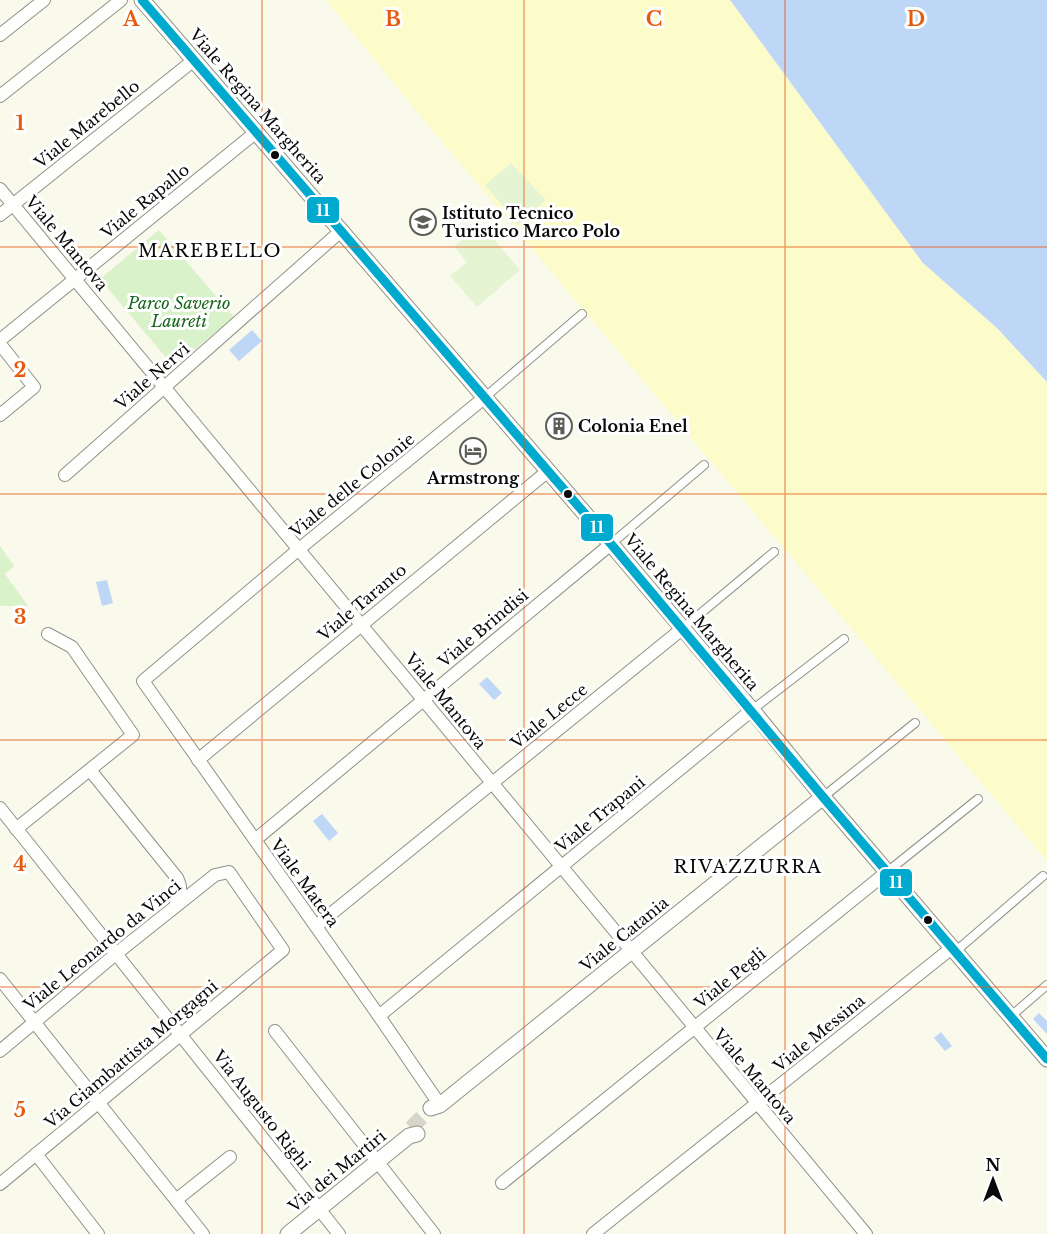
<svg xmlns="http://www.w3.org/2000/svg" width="1047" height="1234" font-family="'Libre Baskerville',serif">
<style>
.green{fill:#daf2c9}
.sand{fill:#fcfcca}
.pitch{fill:#e5f5d4}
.water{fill:#bfd7f6}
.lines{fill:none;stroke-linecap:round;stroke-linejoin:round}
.tertiary-tunnel{stroke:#d5d5ca;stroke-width:15;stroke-dasharray:15 8;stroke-linecap:butt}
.pedestrian-casing{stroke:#91918b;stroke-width:10}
.minor-casing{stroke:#91918b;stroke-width:14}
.tertiary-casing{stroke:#91918b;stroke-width:17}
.pedestrian{stroke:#fefefc;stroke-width:8}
.minor{stroke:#fefefc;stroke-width:12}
.tertiary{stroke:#fefefc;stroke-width:15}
.bus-1-casing{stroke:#fff;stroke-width:14}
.bus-1{stroke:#00a9ce;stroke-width:9}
.grid{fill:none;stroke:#e8590c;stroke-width:1.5;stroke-opacity:0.55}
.bus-dot{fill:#090909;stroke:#fff;stroke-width:2}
.labels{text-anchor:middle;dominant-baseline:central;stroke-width:6;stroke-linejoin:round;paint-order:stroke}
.street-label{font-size:16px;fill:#090909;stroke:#fff}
.poi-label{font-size:16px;font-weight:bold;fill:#090909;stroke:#fff;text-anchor:start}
.park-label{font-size:16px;font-style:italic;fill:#166518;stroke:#fff}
.neighbourhood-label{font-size:18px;letter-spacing:1.5px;fill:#090909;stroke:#fff}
.grid-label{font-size:20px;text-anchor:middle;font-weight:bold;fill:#e8590c;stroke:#fff;stroke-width:6;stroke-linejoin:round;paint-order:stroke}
.line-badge{stroke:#fff;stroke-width:2}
.badge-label{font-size:16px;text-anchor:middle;font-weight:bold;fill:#fff}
</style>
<rect width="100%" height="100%" fill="#f9f9ec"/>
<g class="green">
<polygon points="159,230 234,317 174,367 100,279"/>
<polygon points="0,546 14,566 5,574 28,606 0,606"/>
</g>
<polygon class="sand" points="326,0 730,0 923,263 997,328 1047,382 1047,861 417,112"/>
<g class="pitch">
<polygon points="511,163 546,200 518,225 485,185"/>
<polygon points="481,224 520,270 477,307 450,276 467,262 454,247"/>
</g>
<g class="water">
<polygon points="730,0 1047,0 1047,382 997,328 923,263"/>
<polygon points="252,330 262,341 239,361 229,350"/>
<polygon points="107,580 113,603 102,606 96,582"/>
<polygon points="487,677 502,693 494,700 479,684"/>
<polygon points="322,814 338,833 329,841 313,821"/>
<polygon points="1039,1013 1047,1021 1047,1034 1033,1019"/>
<polygon points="941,1032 952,1046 945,1051 934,1038"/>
</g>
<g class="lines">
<polyline class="tertiary-tunnel" points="411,1128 431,1108"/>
<defs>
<g id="pedestrian">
<polyline points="484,398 582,314"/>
<polyline points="611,544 704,465"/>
<polyline points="682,629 774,552"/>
<polyline points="752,710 844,639"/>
<polyline points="823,797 915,723"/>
<polyline points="887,872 978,799"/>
<polyline points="956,951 1043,876"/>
<polyline points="1010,1017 1047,985"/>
</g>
<g id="minor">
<polyline points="0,35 44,0"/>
<polyline points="0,96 121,0"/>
<polyline points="0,189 866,1234"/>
<polyline points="0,215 194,60"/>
<polyline points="0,340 255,133"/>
<polyline points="0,344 34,387 0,415"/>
<polyline points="65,475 342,230"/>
<polyline points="198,760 548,471"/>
<path d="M90,770L177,878C182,888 181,894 176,904"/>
<polyline points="0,808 339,1234"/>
<polyline points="16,829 133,735 72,647 48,634"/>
<polyline points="255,840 611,544"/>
<polyline points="316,926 682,629"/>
<polyline points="0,979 203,1234"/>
<polyline points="379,1016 752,710"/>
<polyline points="275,1031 434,1234"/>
<polyline points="0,1051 117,953 215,875 229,872 283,950 0,1184"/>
<polyline points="440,1105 379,1016 143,681 299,549 484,398"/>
<polyline points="36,1154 98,1234"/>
<polyline points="502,1183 887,872"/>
<polyline points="176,1200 230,1157"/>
<polyline points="593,1234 953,947"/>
</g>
<g id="tertiary">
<polyline points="142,0 611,544 752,710 823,797 1047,1059"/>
<polyline points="431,1108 440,1105 823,797"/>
<polyline points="288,1234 409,1136 417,1134"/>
</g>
</defs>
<use href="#pedestrian" class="pedestrian-casing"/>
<use href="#minor" class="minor-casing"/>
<use href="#tertiary" class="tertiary-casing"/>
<use href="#pedestrian" class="pedestrian"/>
<use href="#minor" class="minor"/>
<use href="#tertiary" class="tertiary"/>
<defs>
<polyline id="bus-1" points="142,0 611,544 823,797 1047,1059"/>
</defs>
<use href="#bus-1" class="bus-1-casing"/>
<use href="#bus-1" class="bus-1"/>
</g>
<path class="grid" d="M262,0V1234M524,0V1234M785,0V1234M0,247H1047M0,494H1047M0,740H1047M0,987H1047"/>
<defs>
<symbol id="school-ring" viewBox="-11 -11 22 22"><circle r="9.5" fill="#fff" stroke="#5d5d58" stroke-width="1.5"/><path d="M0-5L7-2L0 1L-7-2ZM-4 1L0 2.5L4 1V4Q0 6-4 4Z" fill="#5d5d58"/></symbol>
<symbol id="building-ring" viewBox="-11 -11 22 22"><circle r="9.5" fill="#fff" stroke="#5d5d58" stroke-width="1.5"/><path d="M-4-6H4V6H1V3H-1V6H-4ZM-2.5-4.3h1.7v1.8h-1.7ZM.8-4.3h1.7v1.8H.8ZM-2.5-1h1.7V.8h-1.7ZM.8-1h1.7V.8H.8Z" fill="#5d5d58"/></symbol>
<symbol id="hotel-ring" viewBox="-11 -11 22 22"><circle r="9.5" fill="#fff" stroke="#5d5d58" stroke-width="1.5"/><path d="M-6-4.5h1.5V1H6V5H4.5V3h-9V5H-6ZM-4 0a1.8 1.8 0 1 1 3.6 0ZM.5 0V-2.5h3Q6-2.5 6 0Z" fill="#5d5d58"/></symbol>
</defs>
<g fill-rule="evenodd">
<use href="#school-ring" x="408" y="207" width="30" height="30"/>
<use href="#building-ring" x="544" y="411" width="30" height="30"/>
<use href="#hotel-ring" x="458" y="436" width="30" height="30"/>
</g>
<g class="bus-dot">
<circle cx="275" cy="155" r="5"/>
<circle cx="568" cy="494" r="5"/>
<circle cx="928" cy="920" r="5"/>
</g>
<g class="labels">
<g class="street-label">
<text transform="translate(258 106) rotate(49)">Viale Regina Margherita</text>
<text transform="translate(87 124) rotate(-39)">Viale Marebello</text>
<text transform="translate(145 201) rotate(-39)">Viale Rapallo</text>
<text transform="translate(67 243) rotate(50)">Viale Mantova</text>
<text transform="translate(152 376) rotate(-41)">Viale Nervi</text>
<text transform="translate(352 485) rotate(-39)">Viale delle Colonie</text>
<text transform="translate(362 602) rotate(-40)">Viale Taranto</text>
<text transform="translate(692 612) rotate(50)">Viale Regina Margherita</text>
<text transform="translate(483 628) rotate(-40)">Viale Brindisi</text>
<text transform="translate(446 701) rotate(51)">Viale Mantova</text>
<text transform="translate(549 716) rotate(-39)">Viale Lecce</text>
<text transform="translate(600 814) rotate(-39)">Viale Trapani</text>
<text transform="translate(305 883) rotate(54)">Viale Matera</text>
<text transform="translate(624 934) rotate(-39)">Viale Catania</text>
<text transform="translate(102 945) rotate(-39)">Viale Leonardo da Vinci</text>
<text transform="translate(730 978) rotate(-39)">Viale Pegli</text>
<text transform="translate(819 1033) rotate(-39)">Viale Messina</text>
<text transform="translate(131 1054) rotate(-40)">Via Giambattista Morgagni</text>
<text transform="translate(755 1076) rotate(50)">Viale Mantova</text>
<text transform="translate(262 1110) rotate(52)">Via Augusto Righi</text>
<text transform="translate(337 1171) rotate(-39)">Via dei Martiri</text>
</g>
<g class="poi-label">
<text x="442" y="213">Istituto Tecnico<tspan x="442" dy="18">Turistico Marco Polo</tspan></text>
<text x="578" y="426">Colonia Enel</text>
<text x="473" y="478" text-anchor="middle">Armstrong</text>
</g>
<g class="park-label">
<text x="179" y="303">Parco Saverio<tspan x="179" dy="18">Laureti</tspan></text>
</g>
<g class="neighbourhood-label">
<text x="210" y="251">MAREBELLO</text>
<text x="748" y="867">RIVAZZURRA</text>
</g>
</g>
<g class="grid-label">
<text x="131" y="26">A</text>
<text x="393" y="26">B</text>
<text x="654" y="26">C</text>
<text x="916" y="26">D</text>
<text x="20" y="130">1</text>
<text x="20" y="377">2</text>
<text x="20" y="624">3</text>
<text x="20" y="871">4</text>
<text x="20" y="1117">5</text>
</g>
<g class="line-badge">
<rect x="306" y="196" width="34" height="28" rx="6" fill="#00a9ce"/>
<rect x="580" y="513" width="34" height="29" rx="6" fill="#00a9ce"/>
<rect x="879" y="868" width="34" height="29" rx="6" fill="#00a9ce"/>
</g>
<g class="badge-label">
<text x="323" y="216">11</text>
<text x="597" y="533">11</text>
<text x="896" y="888">11</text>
</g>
<g transform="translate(993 1180)" stroke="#ffffff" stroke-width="4.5" paint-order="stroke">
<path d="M0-4.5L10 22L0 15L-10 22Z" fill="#090909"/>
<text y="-9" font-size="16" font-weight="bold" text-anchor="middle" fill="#090909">N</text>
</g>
</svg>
